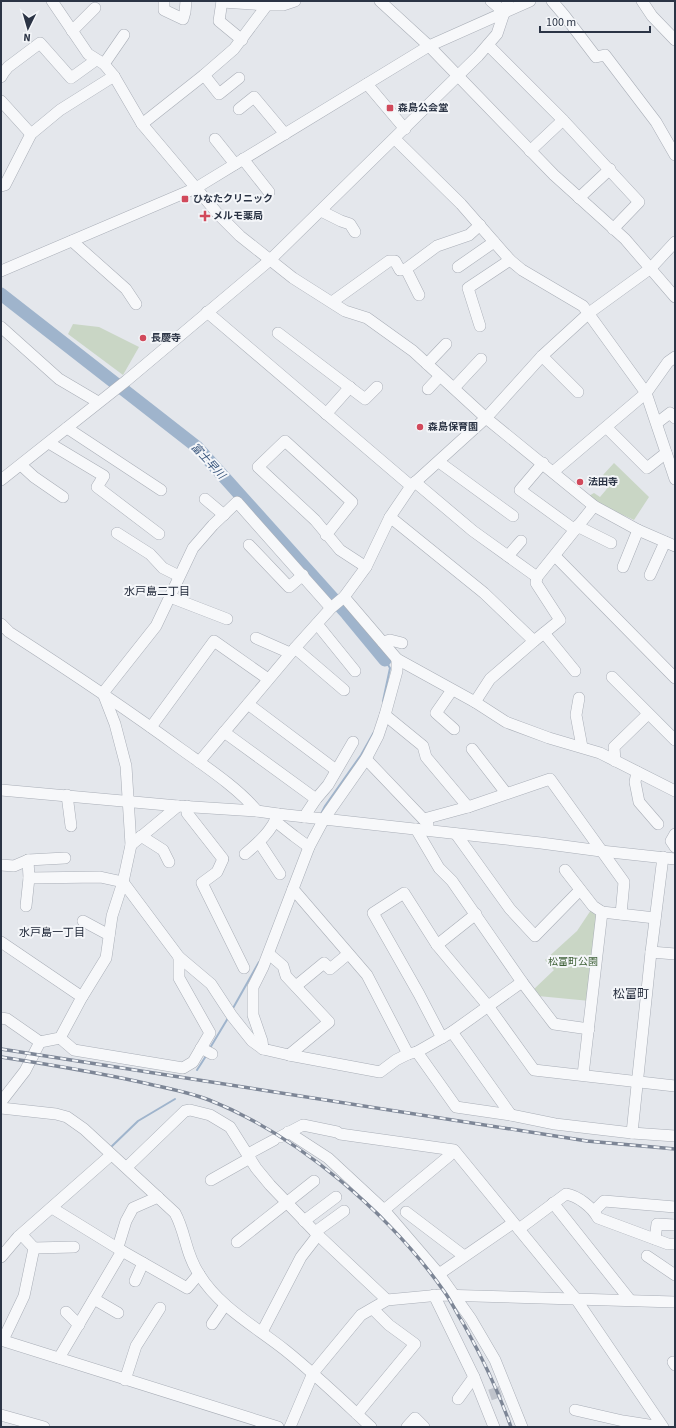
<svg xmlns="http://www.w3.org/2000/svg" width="676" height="1428" font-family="'Source Sans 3','Noto Sans JP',sans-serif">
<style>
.green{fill:#c9d6c5}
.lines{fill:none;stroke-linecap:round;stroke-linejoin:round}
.stream{stroke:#9fb4cc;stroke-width:2}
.river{stroke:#9fb4cc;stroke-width:13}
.minor-tunnel{stroke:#bfc3cb;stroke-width:11;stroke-dasharray:11 5.5;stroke-linecap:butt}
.minor-casing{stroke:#a9aeb7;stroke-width:12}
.minor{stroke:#f7f8fa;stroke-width:11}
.rail-casing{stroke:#7d8696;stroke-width:3.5}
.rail{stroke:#f4f6f9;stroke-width:2;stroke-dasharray:6;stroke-linecap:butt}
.poi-dot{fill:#d1495b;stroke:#f4f6f9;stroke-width:1.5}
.labels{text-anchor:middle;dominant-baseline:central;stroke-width:4;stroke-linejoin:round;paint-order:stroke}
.poi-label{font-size:10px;font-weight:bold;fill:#2b3445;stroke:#f4f6f9;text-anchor:start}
.park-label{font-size:10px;fill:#3f6138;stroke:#f4f6f9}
.water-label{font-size:11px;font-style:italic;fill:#34527a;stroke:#f4f6f9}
.neighbourhood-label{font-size:11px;fill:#1d2536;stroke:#f4f6f9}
.quarter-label{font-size:12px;fill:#1d2536;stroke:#f4f6f9}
</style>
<rect width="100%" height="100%" fill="#e4e7ec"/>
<g class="green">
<polygon points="73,324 99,327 139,347 123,375 68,334"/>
<polygon points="614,463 649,497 634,520 596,503 587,497 594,493 600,497 611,484 603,475"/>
<polygon points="591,910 598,918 590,1001 538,996 533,990 554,970 545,960 577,931"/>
</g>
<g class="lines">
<g class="stream">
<polyline points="383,701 390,668 385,660"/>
<polyline points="321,814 325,806 361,755 374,732"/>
<polyline points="232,1010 259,962"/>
<polyline points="210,1048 228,1018"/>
<polyline points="197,1070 206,1056"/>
<polyline points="110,1148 138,1121 175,1099"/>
</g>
<polyline class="river" points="1,294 197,447 347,614 385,660"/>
<polyline class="minor-tunnel" points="490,1395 508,1389"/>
<defs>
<g id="minor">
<polyline points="52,1 88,54 104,64 114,76 142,124 218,214 240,236 293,278 345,311 367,318 413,351 486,418 594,506 638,530 675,546"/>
<polyline points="164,1 164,10 183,19 185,12 186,1"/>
<polyline points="222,1 219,21 242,40"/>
<polyline points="380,1 429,46 554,175 625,239 675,297"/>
<polyline points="491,1 504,12"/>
<polyline points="552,1 564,15 596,57 605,55 656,122 675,155"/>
<polyline points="642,1 652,16 675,40"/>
<polyline points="222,2 267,5"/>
<polyline points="72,31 95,8"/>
<polyline points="488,45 563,120 639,202 613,229"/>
<polyline points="104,64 124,35"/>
<polyline points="204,75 219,94 239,78"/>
<polyline points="1,77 4,72 8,67 40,43 71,78 96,60"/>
<polyline points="367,84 405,129"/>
<polyline points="1,101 31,134"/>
<polyline points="239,109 254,97 285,134"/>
<polyline points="142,124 204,75 234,49 267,5 283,5 295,1"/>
<polyline points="215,139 235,164"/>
<polyline points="395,139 461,204 510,260 522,270 583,306 646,393 675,479"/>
<polyline points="530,151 563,120"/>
<polyline points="243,159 269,192"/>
<polyline points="1,186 5,185 31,134 60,110 114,76"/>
<polyline points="579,198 610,169"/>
<polyline points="321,211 341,221 350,224 355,232"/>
<polyline points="72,241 126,289 136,304"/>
<polyline points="458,267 494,242"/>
<polyline points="406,269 419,295"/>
<polyline points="1,271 196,188 429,46 530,1"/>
<polyline points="332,302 389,261 395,261 400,270 406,269 437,246 469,235 480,225"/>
<polyline points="207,312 411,486"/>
<polyline points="480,326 468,288 510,260"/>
<polyline points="1,327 59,379 98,402"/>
<polyline points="278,333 365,399 377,387"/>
<polyline points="542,356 578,392"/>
<polyline points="427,364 446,344"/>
<polyline points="454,388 481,359"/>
<polyline points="428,389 440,376"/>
<polyline points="326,414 350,387"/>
<polyline points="657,423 670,413 675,418"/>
<polyline points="67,428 161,490"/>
<polyline points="607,428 647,468 666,453"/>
<polyline points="49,443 104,476 97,487 159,534"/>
<polyline points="439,462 513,516"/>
<polyline points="543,463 520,490 575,530"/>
<polyline points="21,465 34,477 63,497"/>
<polyline points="553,472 646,393 668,362 675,357"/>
<polyline points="1,480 126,381 270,260 478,56 497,34 508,1"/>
<polyline points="415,482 473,531 537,577 594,506"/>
<polyline points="205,499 224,515"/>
<polyline points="390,517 484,593 534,641"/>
<polyline points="577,526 611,543"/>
<polyline points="117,533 150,554 163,568 179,576"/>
<polyline points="326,535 352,502 285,441 258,467 315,520 340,550 366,567"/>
<polyline points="249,545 289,587 303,575"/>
<polyline points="508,556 521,541"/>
<polyline points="555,556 675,678"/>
<polyline points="623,567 638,530"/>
<polyline points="650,575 665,542"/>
<polyline points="537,577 536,583 560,620 544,633"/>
<polyline points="170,597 227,619"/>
<polyline points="344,597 397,659 475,702 506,722 549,738 600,753 675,791"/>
<path d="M1,624L9,632C68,670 125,708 181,749C206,767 238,788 257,811"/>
<polyline points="317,624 355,671"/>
<polyline points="256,638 290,653"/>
<polyline points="383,642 390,640 402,643"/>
<polyline points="295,648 344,690"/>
<polyline points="397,659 397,671 385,715 378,736 366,759 324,819 309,847 263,967 253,987 253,1015 262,1041 263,1049 289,1055 380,1072 396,1060 408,1054 417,1052 452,1032 522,982 554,1024 589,1029"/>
<polyline points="612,677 675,740"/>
<polyline points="452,690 436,713 454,729"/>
<polyline points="103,693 156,626 193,548 213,525 237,502 331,608"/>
<polyline points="579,698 576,715 582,747"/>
<polyline points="475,702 490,679 534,641 544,633 575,671"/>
<polyline points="248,704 336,770"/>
<polyline points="385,715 423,746 426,757 468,807"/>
<polyline points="151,727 214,641 268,679"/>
<polyline points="224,732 316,799"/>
<polyline points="472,749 506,793"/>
<polyline points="366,759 428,824"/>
<polyline points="615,761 614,747 648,714"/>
<polyline points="199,762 295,648 331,608 344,597 366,567 390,517 411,486 486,418 542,356 589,313 651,268 675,242"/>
<polyline points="637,772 635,782 639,802 658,824"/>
<polyline points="1,790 178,806 257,811 278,814 541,843 601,851 675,859"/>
<polyline points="67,795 71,826"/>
<polyline points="187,806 187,813 223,859 217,872 202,883 244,968"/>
<polyline points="304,817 316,799 328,785 353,742"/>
<polyline points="424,819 468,807 550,779 624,882 621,914"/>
<polyline points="275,821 294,836 309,847"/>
<polyline points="416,829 439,868 452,881 522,982"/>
<polyline points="456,834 510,909 535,936 580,890"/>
<polyline points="675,834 671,841 675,847"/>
<polyline points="141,836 163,850 169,862"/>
<polyline points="259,842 280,874"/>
<polyline points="131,845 178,806"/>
<path d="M245,854C258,843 272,831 278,814"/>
<polyline points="28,860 29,878 100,877 123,882 179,957 211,984 232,1016 252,1041 263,1049"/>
<polyline points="1,865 14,866 28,860 65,858"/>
<polyline points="565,870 593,906 602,912"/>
<polyline points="293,889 367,975 408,1054"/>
<polyline points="26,906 29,878"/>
<polyline points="83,921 109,935"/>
<polyline points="1,942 82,997"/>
<polyline points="437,945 476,914"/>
<polyline points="651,952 675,954"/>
<polyline points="269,954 283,966 286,976 329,1022 289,1055"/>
<polyline points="296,986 324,963 330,969 348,954"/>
<polyline points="1,1018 7,1019 40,1042"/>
<polyline points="452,1032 511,1115"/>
<polyline points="60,1038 74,1050 183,1068 193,1062 210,1033 179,978 179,957"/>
<polyline points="442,1038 419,994 373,913 404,893 437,945 488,1006 534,1070 675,1086"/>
<polyline points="201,1048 212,1054"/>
<polyline points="417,1052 456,1107 511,1115 555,1124 632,1133 675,1136"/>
<polyline points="583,1075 602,912 655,918"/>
<polyline points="1,1102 25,1071 40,1042 60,1038 82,997 106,958 112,916 123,882 131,845 126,766 115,724 103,693"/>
<path d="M1,1108L56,1114L67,1117L84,1129L175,1213C186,1233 185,1253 199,1274C219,1307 256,1327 285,1350C315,1374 343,1401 371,1427"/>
<polyline points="288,1132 328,1158 384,1210 439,1274 471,1319 495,1360 522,1427"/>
<polyline points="632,1133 651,952 663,857"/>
<polyline points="280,1137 303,1125 337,1132 340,1134 454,1150 576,1299 663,1427"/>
<polyline points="248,1154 274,1140"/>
<polyline points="127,1167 185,1111 190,1110 210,1115 230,1127 256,1168 270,1185 318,1235 387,1300"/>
<polyline points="211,1180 250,1158"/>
<polyline points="553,1203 630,1300"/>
<polyline points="52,1208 122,1251 187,1288 199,1274"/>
<polyline points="384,1210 449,1156"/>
<polyline points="594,1211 604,1201 675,1207"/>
<polyline points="406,1212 464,1256"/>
<polyline points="304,1221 336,1197"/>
<path d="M519,1229L566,1194C578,1196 592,1207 598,1218L668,1244H675"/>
<polyline points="315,1232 344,1211"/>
<polyline points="655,1239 657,1224 675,1225"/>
<polyline points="237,1242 314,1181"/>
<polyline points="118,1247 126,1221 133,1208 158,1197"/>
<polyline points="34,1248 74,1247"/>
<polyline points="647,1256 675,1275"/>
<polyline points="1,1257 18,1237 111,1155"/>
<polyline points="439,1274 513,1223"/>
<polyline points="135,1281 143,1263"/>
<polyline points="434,1295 474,1377 494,1427"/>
<polyline points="94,1299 118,1313"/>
<polyline points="66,1312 79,1325"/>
<polyline points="212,1324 225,1305"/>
<polyline points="262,1332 301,1257 318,1235"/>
<polyline points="1,1340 278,1427"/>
<polyline points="3,1340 24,1296 34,1248 22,1235"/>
<polyline points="59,1358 122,1251"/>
<polyline points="673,1362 675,1365"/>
<polyline points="125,1380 136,1346 160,1308"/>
<polyline points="458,1399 474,1377"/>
<polyline points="575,1410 623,1421 661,1427"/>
<polyline points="357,1414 415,1344 389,1325 373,1309"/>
<polyline points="1,1415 44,1427"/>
<polyline points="290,1427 313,1373 361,1315 387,1300 440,1295 675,1302"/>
<polyline points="407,1427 415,1418 424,1427"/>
</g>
</defs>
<use href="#minor" class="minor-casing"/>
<use href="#minor" class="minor"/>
<defs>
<g id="rail">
<polyline points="1,1049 587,1141 675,1149"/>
<path d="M1,1057C52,1065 103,1073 153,1085C172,1089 191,1093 209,1100C298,1135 391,1215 446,1294C452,1303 457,1314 463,1323C482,1357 498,1390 511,1427"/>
</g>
</defs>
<use href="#rail" class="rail-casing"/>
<use href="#rail" class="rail"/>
</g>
<g class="poi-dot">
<rect x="386" y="104" width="8" height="8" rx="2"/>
<rect x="181" y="195" width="8" height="8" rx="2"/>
<path d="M203 210h4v4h4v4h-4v4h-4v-4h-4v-4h4z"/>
<circle cx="143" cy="338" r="4"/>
<circle cx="420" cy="427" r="4"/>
<circle cx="580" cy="482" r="4"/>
</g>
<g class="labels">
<g class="poi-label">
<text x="398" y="108">森島公会堂</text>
<text x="193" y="199">ひなたクリニック</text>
<text x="213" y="216">メルモ薬局</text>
<text x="151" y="338">長慶寺</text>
<text x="428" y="427">森島保育園</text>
<text x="588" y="482">法田寺</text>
</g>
<g class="park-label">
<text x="573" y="962">松富町公園</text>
</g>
<g class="water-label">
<text transform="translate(208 461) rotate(47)">富士早川</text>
</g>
<g class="neighbourhood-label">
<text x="157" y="591">水戸島二丁目</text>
<text x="52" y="932">水戸島一丁目</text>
</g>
<g class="quarter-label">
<text x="631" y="994">松富町</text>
</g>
</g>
<rect width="676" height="1428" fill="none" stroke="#2b3445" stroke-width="4"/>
<g transform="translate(28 28) rotate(185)" stroke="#f4f6f9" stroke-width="3" paint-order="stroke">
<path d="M0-3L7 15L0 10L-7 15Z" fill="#2b3445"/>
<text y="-6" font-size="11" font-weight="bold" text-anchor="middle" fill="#2b3445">N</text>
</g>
<path d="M540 26v6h110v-6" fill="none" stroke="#2b3445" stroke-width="2"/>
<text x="546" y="26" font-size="12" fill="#2b3445" stroke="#f4f6f9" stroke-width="3" paint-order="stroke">100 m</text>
</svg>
